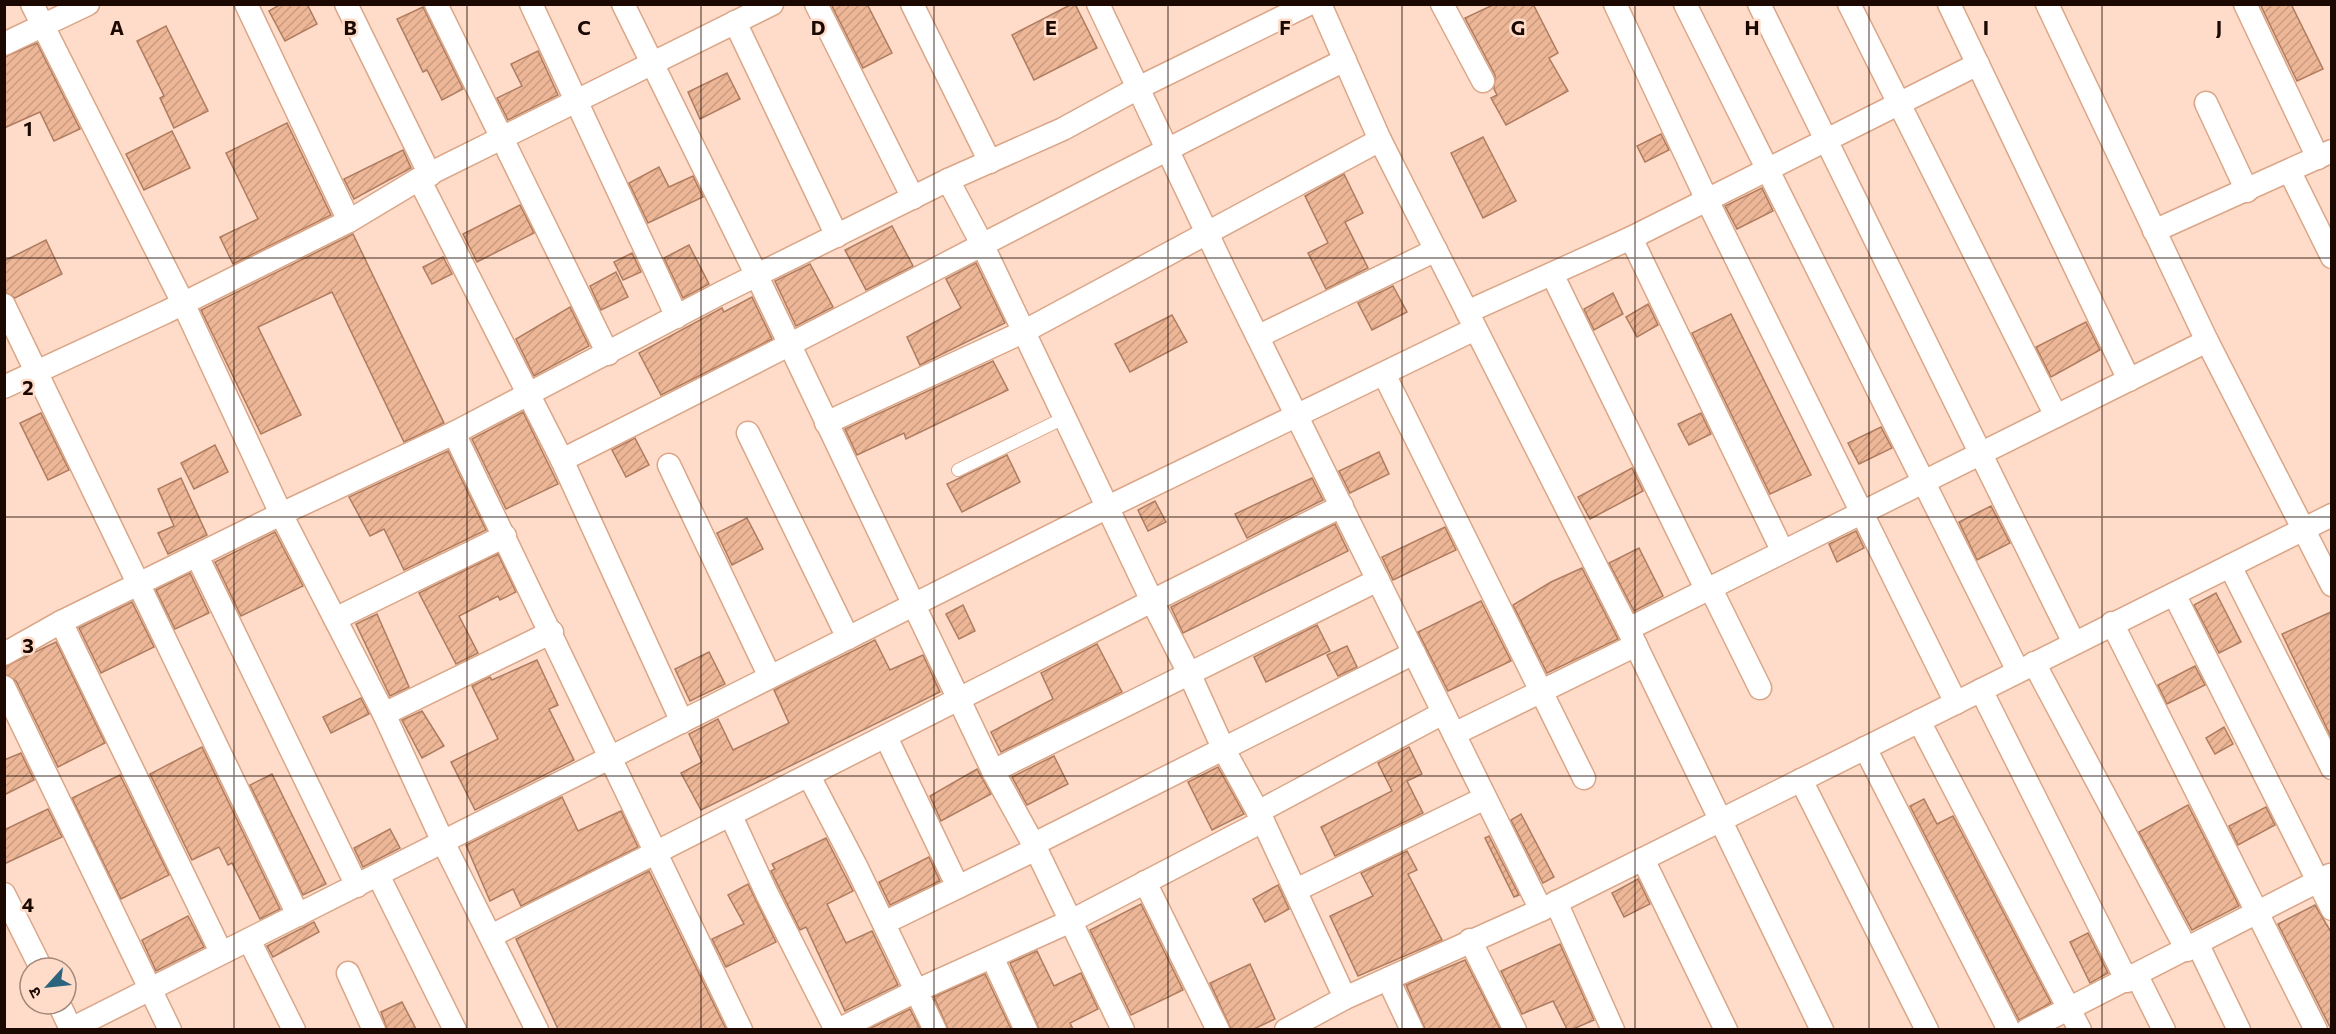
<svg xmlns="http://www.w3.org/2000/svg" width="2336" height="1034" font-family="Commissioner,'Noto Sans Devanagari',sans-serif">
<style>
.building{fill:url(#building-hatch);stroke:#af7c5f;stroke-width:1.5}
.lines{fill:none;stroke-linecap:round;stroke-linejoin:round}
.service-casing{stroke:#dba687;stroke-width:14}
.minor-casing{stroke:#dba687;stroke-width:25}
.service{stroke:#fff;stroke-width:12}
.minor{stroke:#fff;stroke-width:22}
.grid{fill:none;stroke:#1a0801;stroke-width:1.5;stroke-opacity:0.55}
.grid-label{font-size:20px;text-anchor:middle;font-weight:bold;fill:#1a0801;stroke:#fedcc9;stroke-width:5;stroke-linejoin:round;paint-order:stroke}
</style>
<defs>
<pattern id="building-hatch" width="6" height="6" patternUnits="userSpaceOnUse" patternTransform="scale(1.5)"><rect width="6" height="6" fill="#ecb697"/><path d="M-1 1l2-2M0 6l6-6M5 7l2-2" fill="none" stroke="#ca9b80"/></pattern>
</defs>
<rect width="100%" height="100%" fill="#fedcc9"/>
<g class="building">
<polygon points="281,4 307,4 317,24 285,41 269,11"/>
<polygon points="831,4 867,4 892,53 863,68"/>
<polygon points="1072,4 1075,4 1097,48 1034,80 1012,35"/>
<polygon points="1495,4 1533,4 1558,53 1549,58 1568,91 1506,125 1491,98 1497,95 1494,89 1495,75 1465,18"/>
<polygon points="2260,4 2291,4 2323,69 2297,81"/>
<polygon points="423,7 463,89 442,100 427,70 423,72 397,19"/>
<polygon points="166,26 208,111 174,128 160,98 164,96 137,41"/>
<polygon points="37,43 80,129 54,141 40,112 4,128 4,57"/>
<polygon points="538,51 558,95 508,120 497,98 522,86 511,64"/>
<polygon points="727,73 740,99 700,119 688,92"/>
<polygon points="287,123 331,215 233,264 220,237 258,219 226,153"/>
<polygon points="172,131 190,168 144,190 126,154"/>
<polygon points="1661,134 1669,150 1645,162 1637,146"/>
<polygon points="1483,137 1516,201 1483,218 1451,153"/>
<polygon points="403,150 411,168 354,199 344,179"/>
<polygon points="659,167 669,187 693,176 703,197 648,223 629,183"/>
<polygon points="1344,174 1363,213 1345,222 1368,268 1326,289 1308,253 1328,243 1305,196"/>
<polygon points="1762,188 1773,211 1737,229 1725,206"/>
<polygon points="520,205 534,233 477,262 463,234"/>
<polygon points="892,226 913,266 866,290 845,250"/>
<polygon points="353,234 444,423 404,442 332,292 258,327 301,415 261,434 201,310"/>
<polygon points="46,240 62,274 15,298 4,292 4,261"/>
<polygon points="689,245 709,284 683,298 664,258"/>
<polygon points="632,253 641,272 623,280 614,262"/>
<polygon points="443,257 452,274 432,284 423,267"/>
<polygon points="976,263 1005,323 920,365 907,337 961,308 946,279"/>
<polygon points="810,264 833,307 796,326 775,281"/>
<polygon points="616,272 628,297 601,310 590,286"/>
<polygon points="1393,286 1407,312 1372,330 1358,303"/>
<polygon points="1613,293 1623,314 1594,330 1584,309"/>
<polygon points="752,297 772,339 661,395 639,353 722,308 724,312"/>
<polygon points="1648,304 1658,325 1637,337 1626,317"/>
<polygon points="570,307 589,346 534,376 516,339"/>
<polygon points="1731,314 1811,475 1770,494 1692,333"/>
<polygon points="1172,315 1187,342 1130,372 1115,344"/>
<polygon points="2086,322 2100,350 2051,377 2036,347"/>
<polygon points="993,361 1008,390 906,439 904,433 857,455 845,429"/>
<polygon points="523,412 558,484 506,509 472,439"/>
<polygon points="41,413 69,470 48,480 20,423"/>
<polygon points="1701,413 1711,434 1689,445 1678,424"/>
<polygon points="1881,427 1892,448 1859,464 1848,443"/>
<polygon points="635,438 649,465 626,477 612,450"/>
<polygon points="215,445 228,472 194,489 181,463"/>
<polygon points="448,451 486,530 404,570 384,529 370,536 349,497"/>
<polygon points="1379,452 1389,474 1350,493 1339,471"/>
<polygon points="1007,455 1020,482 962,512 947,484"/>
<polygon points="1632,468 1643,491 1590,519 1578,497"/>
<polygon points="181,478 207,535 168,554 158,533 174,526 158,489"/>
<polygon points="1312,478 1323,500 1247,538 1235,514"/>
<polygon points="1155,501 1166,522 1148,531 1138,510"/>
<polygon points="1991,506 2010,543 1977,560 1959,522"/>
<polygon points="747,518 763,549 732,565 717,533"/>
<polygon points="1335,524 1348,551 1183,633 1171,607"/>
<polygon points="1445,527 1456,550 1393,580 1382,557"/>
<polygon points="1856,531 1864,548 1837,562 1829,544"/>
<polygon points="275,532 303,586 241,616 215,562"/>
<polygon points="1639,548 1663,596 1634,611 1609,563"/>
<polygon points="498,554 516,592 500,600 498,596 459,616 478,653 456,664 419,593"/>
<polygon points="1582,568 1618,639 1547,673 1513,605 1551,582"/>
<polygon points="190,573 209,613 175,629 156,590"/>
<polygon points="2216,593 2241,642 2219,653 2194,605"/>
<polygon points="1481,601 1511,661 1448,691 1418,632"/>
<polygon points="132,602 154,647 101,673 79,628"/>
<polygon points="963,605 975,631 959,639 946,614"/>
<polygon points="2331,612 2331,737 2282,634"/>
<polygon points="377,614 409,687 390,696 356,624"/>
<polygon points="1317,625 1330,651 1266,682 1254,657"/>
<polygon points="875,640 890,670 923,655 940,692 701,810 681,773 702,762 689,734 718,719 733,750 789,723 774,690"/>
<polygon points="56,642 105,743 58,767 16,681 4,674 4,667"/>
<polygon points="1097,644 1122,692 1001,752 991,732 1053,699 1041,673"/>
<polygon points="1347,646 1357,667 1338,676 1327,655"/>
<polygon points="709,652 725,684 690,701 675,669"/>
<polygon points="537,660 558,705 549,709 574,760 475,810 451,762 498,739 472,686 490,677 492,680"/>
<polygon points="2195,666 2205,685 2167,704 2158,685"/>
<polygon points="361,698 369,714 331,733 323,717"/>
<polygon points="422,711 444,746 422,758 402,720"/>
<polygon points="2224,727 2233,744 2215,754 2206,738"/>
<polygon points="202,747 280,909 260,919 232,863 228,865 219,847 192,860 150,774"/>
<polygon points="1409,747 1422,774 1407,781 1423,813 1335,856 1321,827 1392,791 1378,763"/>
<polygon points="21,753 34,780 4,795 4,760"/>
<polygon points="1054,756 1068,784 1027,805 1012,777"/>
<polygon points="1218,767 1244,814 1212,830 1188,782"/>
<polygon points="977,769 991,794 941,821 930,796"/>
<polygon points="272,774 326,884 303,895 250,785"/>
<polygon points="120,775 169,875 121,899 72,798"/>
<polygon points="562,797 578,831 621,811 638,847 521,906 513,889 490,901 466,845"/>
<polygon points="1924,799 1937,824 1953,816 2051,1003 2019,1020 1910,806"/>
<polygon points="2188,805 2239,906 2192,930 2139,832"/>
<polygon points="2266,807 2275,825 2238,845 2229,826"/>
<polygon points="48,809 62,837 4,864 4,830"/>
<polygon points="1521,814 1554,877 1543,883 1511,820"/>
<polygon points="390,829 400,848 363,867 354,848"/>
<polygon points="1489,836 1519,895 1514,897 1485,838"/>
<polygon points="826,838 853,891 827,904 846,943 872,931 898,985 845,1011 806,927 800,930 771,871 775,869 772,864"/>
<polygon points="1407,851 1417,870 1408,874 1442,940 1358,976 1330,916 1373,896 1361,873"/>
<polygon points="929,857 940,881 890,905 879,882"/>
<polygon points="649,871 726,1029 558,1029 516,939"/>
<polygon points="1638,879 1650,904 1624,917 1612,893"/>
<polygon points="748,884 776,942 726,967 712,939 744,924 728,895"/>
<polygon points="1278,885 1289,909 1265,922 1253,899"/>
<polygon points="1141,904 1183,990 1131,1015 1090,930"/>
<polygon points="2315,905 2331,932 2331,1029 2278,924"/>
<polygon points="188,916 204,947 156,971 142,940"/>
<polygon points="314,922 319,932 273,957 267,946"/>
<polygon points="2088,933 2108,973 2090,983 2070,942"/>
<polygon points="1560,944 1594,1020 1573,1029 1567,1029 1553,1001 1522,1014 1501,971"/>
<polygon points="1037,951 1054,986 1081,973 1098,1009 1070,1023 1073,1029 1039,1029 1010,963"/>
<polygon points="1465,960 1500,1029 1425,1029 1406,985"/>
<polygon points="1250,964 1275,1019 1254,1029 1231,1029 1210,983"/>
<polygon points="985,974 1011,1029 948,1029 934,997"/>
<polygon points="402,1002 416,1029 387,1029 381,1012"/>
<polygon points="910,1009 920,1029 869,1029"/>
</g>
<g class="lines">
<defs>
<polyline id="service" points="958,470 1064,418"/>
<g id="minor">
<polyline points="32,4 183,303 281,514 384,714 443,842 537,1030"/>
<polyline points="246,4 349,221"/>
<polyline points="346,4 430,175"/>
<polyline points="436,4 608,354"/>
<polyline points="531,4 677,317"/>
<polyline points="623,4 757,276 993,771 1036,849 1123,1030"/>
<polyline points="816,4 913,198"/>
<polyline points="912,4 990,162"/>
<polyline points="1098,4 1226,273 1541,910"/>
<polyline points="1320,4 1380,140 1628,629 1822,1030"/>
<polyline points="1442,4 1483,81"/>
<polyline points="1615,4 1707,200 1956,703"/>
<polyline points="1685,4 2018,671"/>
<polyline points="1759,4 2074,643"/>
<polyline points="1849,4 2056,416"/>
<polyline points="1949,4 2129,380"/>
<polyline points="2047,4 2207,341 2332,585"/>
<polyline points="2245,4 2318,158"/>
<polyline points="735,22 837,236"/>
<polyline points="4,44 88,4"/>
<polyline points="2206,103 2247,191"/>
<polyline points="2290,172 2332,257"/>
<polyline points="419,179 562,460 682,722"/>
<polyline points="2154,231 2332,151"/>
<polyline points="1631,238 1782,550"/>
<polyline points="1552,274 1706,589"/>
<polyline points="4,305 298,915"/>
<polyline points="1467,312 1631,238 1978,64"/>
<polyline points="1259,336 1436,250"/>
<polyline points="1384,374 1584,778"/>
<polyline points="4,387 166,312 349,221 419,179 772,4"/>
<polyline points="826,423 1023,332 1380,140"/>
<path d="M454,433C551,631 644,831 741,1030"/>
<polyline points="748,433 848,638"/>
<path d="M562,460C824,330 1082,190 1345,60"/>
<polyline points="669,465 770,677"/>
<polyline points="1342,506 1152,601 1190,675 1223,748 1263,821 1345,998"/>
<polyline points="197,556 357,886"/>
<polyline points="2230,566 2332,768"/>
<polyline points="1710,587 1760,688"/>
<polyline points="2174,594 2332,909"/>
<polyline points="335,619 505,536"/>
<polyline points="61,622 221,952"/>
<polyline points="2112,623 2316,1030"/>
<polyline points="1628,629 2207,341"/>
<polyline points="4,654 61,622 281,514 454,433 723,292 948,180 1063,129 1138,88 1309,4"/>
<polyline points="2034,663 2187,950"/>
<polyline points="4,687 170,1030"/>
<polyline points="1981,690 2127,981"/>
<polyline points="384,714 552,632"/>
<polyline points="1919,721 2080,1030"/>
<polyline points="1454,734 1636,645"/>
<polyline points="886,737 958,887"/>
<polyline points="1865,748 2009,1030"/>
<polyline points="993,771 1378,580"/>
<polyline points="809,776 856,866 935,1030"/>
<polyline points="1801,780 1927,1030"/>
<polyline points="1258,812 1443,713"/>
<polyline points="731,816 767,894 836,1030"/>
<polyline points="1034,844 1414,653"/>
<polyline points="1643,859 1726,1030"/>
<polyline points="378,875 455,1030"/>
<polyline points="1145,882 1218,1030"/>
<polyline points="1296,890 1485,798"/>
<polyline points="4,894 41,968"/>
<polyline points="1556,902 1613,1030"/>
<polyline points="884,923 1036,849"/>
<polyline points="491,936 1152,601 983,246 948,180"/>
<polyline points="249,940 294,1030"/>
<polyline points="1470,940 1515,1030"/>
<polyline points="2198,945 2239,1030"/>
<polyline points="992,957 1026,1030"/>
<polyline points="348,973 374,1030"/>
<polyline points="2137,976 2164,1030"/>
<polyline points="1388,979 1412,1030"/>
<polyline points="59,1004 71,1029"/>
<polyline points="69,1030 1108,507 1475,329"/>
<polyline points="838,1030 918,990 1071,921 1263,821"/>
<polyline points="1286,1030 1345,998 1541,910 2332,515"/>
<polyline points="2027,1030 2330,875"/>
</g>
</defs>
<use href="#service" class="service-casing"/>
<use href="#minor" class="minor-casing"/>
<use href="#service" class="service"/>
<use href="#minor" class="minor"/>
</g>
<path class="grid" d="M234,4V1030M467,4V1030M701,4V1030M934,4V1030M1168,4V1030M1402,4V1030M1635,4V1030M1869,4V1030M2102,4V1030M4,258H2332M4,517H2332M4,776H2332"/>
<g class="grid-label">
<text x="117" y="35">A</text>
<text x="350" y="35">B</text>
<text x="584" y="35">C</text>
<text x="818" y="35">D</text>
<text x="1051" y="35">E</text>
<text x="1285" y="35">F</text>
<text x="1518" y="35">G</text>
<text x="1752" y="35">H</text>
<text x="1986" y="35">I</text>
<text x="2219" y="35">J</text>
<text x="28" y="136">1</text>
<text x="28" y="395">2</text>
<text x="28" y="653">3</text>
<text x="28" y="912">4</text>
</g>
<rect width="2336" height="1034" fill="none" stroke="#1a0801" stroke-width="12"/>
<g transform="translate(48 986) rotate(243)"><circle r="28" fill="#fedcc9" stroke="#a38779" stroke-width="1.5"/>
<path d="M0-4.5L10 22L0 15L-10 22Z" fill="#2c647e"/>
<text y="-9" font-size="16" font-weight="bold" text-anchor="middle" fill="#1a0801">उ</text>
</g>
</svg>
